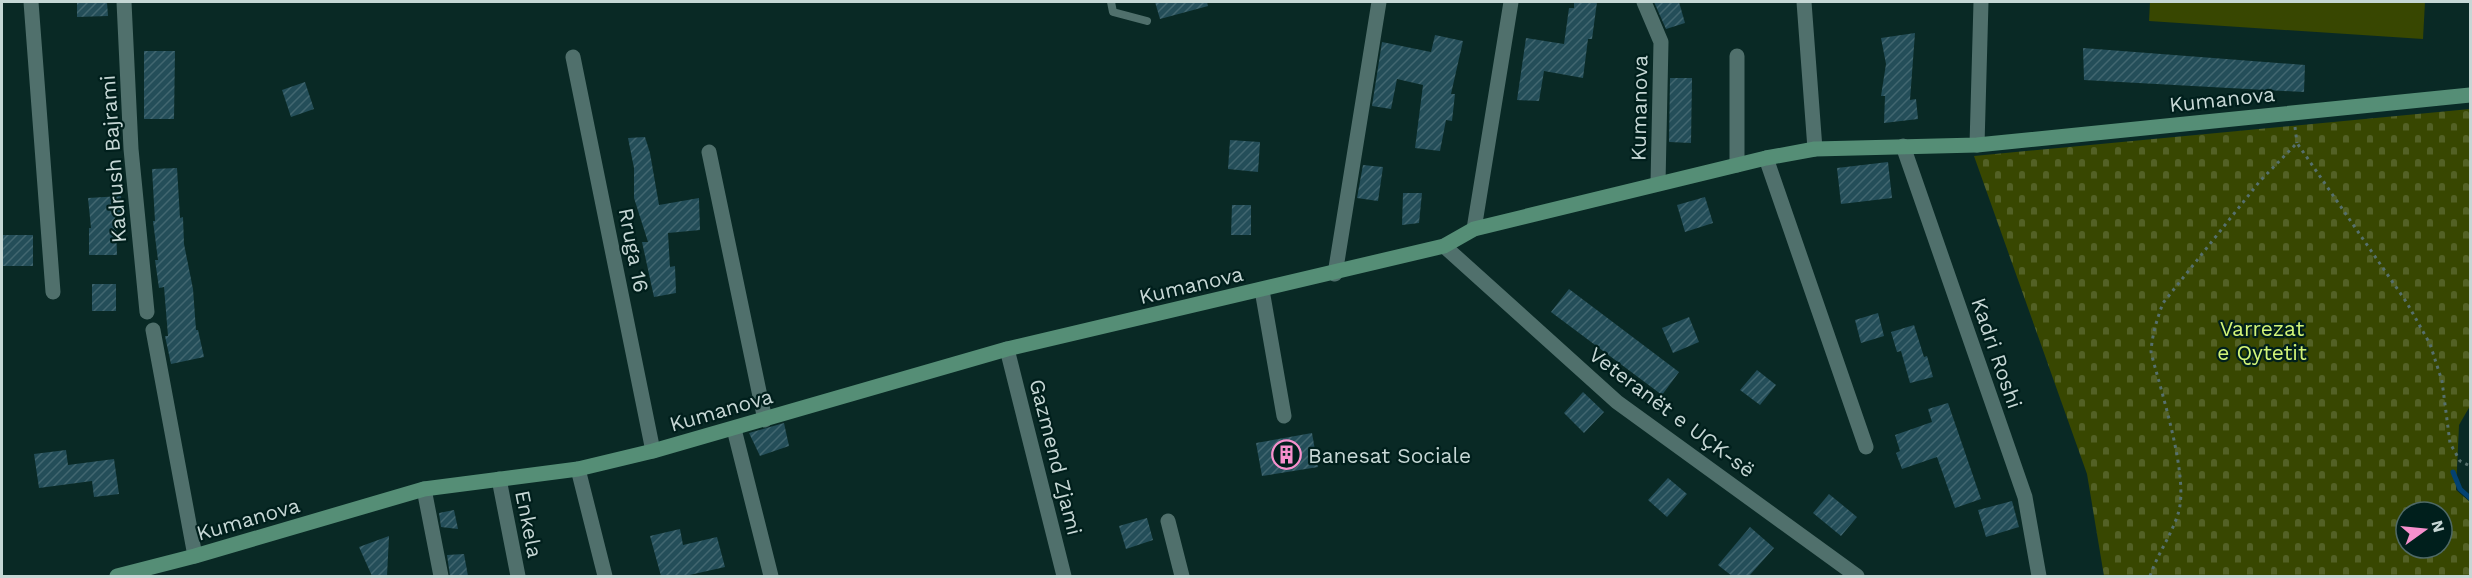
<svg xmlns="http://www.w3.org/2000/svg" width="2472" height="578" font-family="'Work Sans',sans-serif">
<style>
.cemetery{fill:url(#cemetery-stones);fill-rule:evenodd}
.garden{fill:#384701}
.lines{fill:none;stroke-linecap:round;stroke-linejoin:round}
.stream{stroke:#034272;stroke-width:5}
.building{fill:url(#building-hatch)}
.path{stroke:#56706d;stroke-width:3;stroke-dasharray:3 4.5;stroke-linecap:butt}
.service{stroke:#50706c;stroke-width:8}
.minor{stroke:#50706c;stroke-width:15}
.secondary{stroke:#558e76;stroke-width:15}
.labels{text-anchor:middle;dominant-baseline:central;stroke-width:4.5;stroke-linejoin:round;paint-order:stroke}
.street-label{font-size:21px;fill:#c6d7d5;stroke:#001f1c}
.park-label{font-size:21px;fill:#d1f478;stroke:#001f1c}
.poi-label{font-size:21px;fill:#c6d7d5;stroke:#001f1c;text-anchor:start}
</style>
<defs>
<pattern id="cemetery-stones" width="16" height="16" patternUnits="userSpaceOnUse" patternTransform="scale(1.5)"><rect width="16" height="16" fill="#384701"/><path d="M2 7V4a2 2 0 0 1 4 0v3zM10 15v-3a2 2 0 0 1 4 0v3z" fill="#536125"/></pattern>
<pattern id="building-hatch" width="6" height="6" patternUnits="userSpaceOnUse" patternTransform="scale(1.5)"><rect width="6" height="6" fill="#244e59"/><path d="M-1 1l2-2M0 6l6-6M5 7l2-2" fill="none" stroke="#426770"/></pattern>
</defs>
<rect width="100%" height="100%" fill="#092925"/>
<path class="cemetery" d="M2470,109V406L2459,425L2456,490L2470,502V576H2104L2087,474L1974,156ZM2406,512H2442V548H2406Z"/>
<polygon class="garden" points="2150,2 2425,2 2423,39 2149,21"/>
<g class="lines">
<polyline class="stream" points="2453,472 2460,489 2470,498"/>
</g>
<g class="building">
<polygon points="77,2 107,2 108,16 77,17"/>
<polygon points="1155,2 1207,2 1208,6 1160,19"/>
<polygon points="1574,2 1597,2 1592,39 1588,39 1583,78 1544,71 1539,101 1517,100 1526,38 1564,44 1569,8 1574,8"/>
<polygon points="1654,2 1679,2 1685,23 1666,29"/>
<polygon points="1915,33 1910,100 1916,99 1918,119 1884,123 1885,96 1881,96 1886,64 1881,38"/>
<polygon points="1435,35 1463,41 1451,94 1455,94 1452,121 1446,120 1440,151 1415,148 1423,85 1397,79 1391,109 1372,106 1382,42 1431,52"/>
<polygon points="2083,48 2305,65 2304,92 2084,80"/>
<polygon points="144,51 175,51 174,119 144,119"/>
<polygon points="1670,78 1692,78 1691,143 1669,142"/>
<polygon points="305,82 314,109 291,117 282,90"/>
<polygon points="645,137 650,153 659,205 699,198 700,230 668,233 670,267 675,266 676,293 654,297 642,242 648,242 634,198 634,168 628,138"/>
<polygon points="1230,140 1260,142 1258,172 1228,169"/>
<polygon points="1888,162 1892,198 1841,204 1837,168"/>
<polygon points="1363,165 1383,167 1378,201 1357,198"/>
<polygon points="177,168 180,218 183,217 184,244 193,289 196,330 198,330 204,357 171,364 165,336 168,336 164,287 159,288 155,260 158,260 153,221 155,221 152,169"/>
<polygon points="1403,193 1422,193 1419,223 1402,225"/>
<polygon points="121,196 123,223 116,224 117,255 89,255 89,228 91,228 88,198"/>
<polygon points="1705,197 1713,223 1685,232 1677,205"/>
<polygon points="1232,205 1251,205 1251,235 1231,235"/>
<polygon points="2,235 33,235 33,266 3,266"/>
<rect x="92" y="284" width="24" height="27"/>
<polygon points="1569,289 1679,372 1662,395 1551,312"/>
<polygon points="1878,313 1884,336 1861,343 1855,320"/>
<polygon points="1689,317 1699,342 1673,353 1662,328"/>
<polygon points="1914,325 1924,357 1927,356 1933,377 1910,383 1901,351 1897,352 1891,332"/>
<polygon points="1757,370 1776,385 1760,405 1740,390"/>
<polygon points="1583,392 1604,412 1584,433 1564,413"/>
<polygon points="1948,403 1981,499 1955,508 1937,457 1902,469 1896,453 1900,451 1895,435 1932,422 1928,409"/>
<polygon points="784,423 789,446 760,456 749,433"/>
<polygon points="1312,433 1318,467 1262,476 1256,443"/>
<polygon points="66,450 68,465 114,459 119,494 94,497 92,481 39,488 34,454"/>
<polygon points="1668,478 1687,494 1667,517 1648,500"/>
<polygon points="1829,494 1857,517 1841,536 1813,513"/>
<polygon points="2012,501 2019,527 1986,537 1978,510"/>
<polygon points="454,510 458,529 441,527 439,513"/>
<polygon points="1147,518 1153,540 1126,549 1119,526"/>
<polygon points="1750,527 1774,548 1749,576 1732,576 1718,565"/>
<polygon points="680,529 683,545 717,537 725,567 685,576 661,576 650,536"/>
<polygon points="389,536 387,576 372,576 359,547"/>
<polygon points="464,554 468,576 450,576 447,555"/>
</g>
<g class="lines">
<g class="path">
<polyline points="2295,127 2297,143"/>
<path d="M2150,576C2157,555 2171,536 2178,514C2190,478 2161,392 2151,352C2152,335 2157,319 2163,303L2260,181L2297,143L2407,303L2430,344L2442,381L2450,443L2460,461L2470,466"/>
</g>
<polyline class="service" points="1111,2 1113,12 1147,21"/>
<g class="minor">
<polyline points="31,2 53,292"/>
<polyline points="124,2 131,149 147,312"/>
<polyline points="1644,2 1661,42 1658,183"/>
<polyline points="1804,2 1815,149"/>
<polyline points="1737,56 1737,165"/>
<polyline points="573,57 653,451"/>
<polyline points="1977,145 1981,2"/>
<polyline points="1903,146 2025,497 2039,576"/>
<polyline points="709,152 765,420"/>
<polyline points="1766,158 1866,447"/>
<polyline points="1474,229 1511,2"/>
<polyline points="1444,246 1617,402 1857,576"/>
<polyline points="1335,274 1379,2"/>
<polyline points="1262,290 1284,416"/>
<polyline points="153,330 195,556"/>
<polyline points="1007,349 1064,576"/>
<polyline points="734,429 771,576"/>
<polyline points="578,469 605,576"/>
<polyline points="499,479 518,576"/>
<polyline points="424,489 441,576"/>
<polyline points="1168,521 1182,576"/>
</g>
<polyline class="secondary" points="117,576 195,556 424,489 578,469 653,451 1007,349 1444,246 1474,229 1766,158 1815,149 1977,145 2470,95"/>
</g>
<defs>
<symbol id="building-ring" viewBox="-11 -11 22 22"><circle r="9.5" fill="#001f1c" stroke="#f790cd" stroke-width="1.5"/><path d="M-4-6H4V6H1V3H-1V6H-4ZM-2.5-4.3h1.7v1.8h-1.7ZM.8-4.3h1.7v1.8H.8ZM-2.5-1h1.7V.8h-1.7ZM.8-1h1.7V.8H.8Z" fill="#f790cd"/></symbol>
</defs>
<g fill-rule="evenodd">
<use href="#building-ring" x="1270" y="438" width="33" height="33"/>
</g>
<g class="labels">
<g class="street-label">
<text transform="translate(2222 99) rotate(-6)">Kumanova</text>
<text transform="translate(1639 108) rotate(-89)">Kumanova</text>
<text transform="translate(113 159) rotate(-94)">Kadrush Bajrami</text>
<text transform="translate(634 250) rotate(79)">Rruga 16</text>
<text transform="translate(1191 285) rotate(-13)">Kumanova</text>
<text transform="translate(1997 353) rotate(71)">Kadri Roshi</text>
<text transform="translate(721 410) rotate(-16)">Kumanova</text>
<text transform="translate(1672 412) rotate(37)">Veteranët e UÇK-së</text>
<text transform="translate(1056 457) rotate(76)">Gazmend Zjami</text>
<text transform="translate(248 519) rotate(-16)">Kumanova</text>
<text transform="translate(529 524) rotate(79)">Enkela</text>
</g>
<g class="park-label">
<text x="2262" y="328">Varrezat<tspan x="2262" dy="24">e Qytetit</tspan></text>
</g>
<g class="poi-label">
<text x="1308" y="455">Banesat Sociale</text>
</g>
</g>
<rect width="2472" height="578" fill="none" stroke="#c6d7d5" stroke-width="6"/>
<g transform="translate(2424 530) rotate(75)"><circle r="28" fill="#001f1c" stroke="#4f6966" stroke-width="1.5"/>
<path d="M0-4.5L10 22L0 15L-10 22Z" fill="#f790cd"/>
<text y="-9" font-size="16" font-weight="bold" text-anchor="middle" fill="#c6d7d5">N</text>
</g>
</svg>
